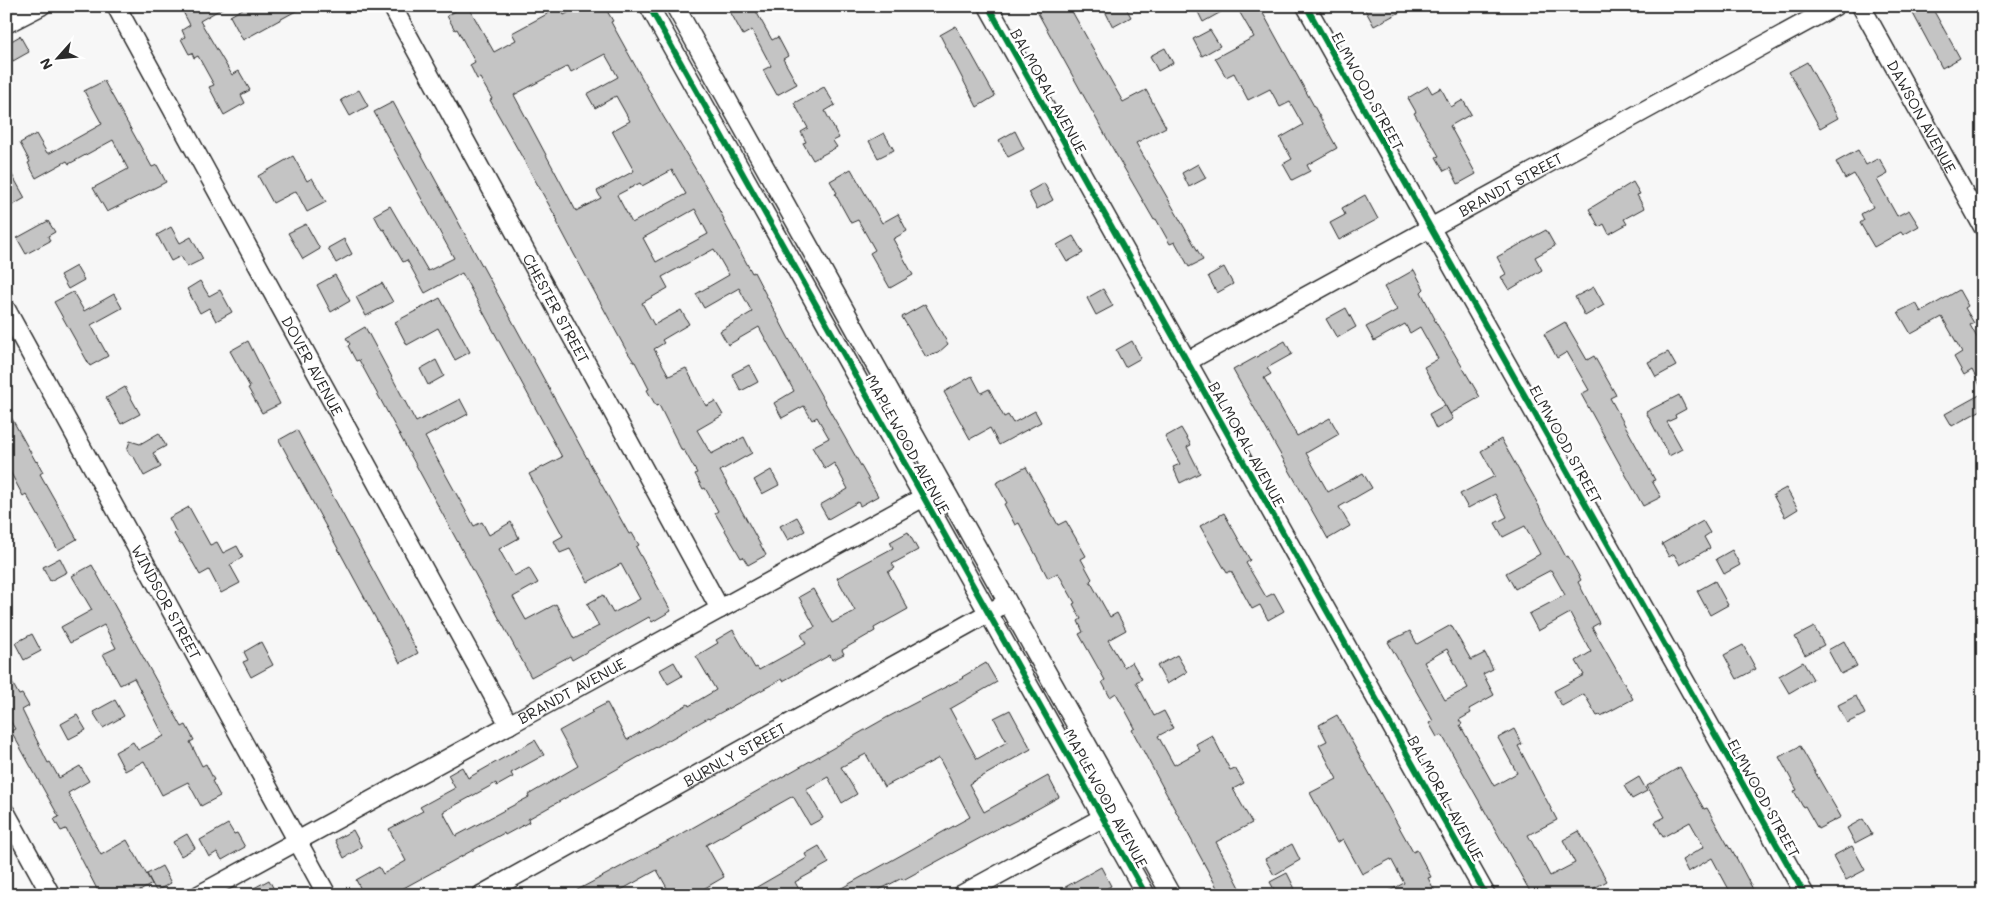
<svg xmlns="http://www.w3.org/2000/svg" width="1989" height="901" font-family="Mali,sans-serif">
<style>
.building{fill:#c4c4c4;stroke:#2b2b2b;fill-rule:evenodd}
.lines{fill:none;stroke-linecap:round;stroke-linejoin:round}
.minor-casing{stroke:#2b2b2b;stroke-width:21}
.minor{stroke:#fff;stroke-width:18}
.cycleway-casing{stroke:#fff;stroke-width:9}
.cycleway{stroke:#00873e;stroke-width:6}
.labels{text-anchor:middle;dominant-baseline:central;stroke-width:5;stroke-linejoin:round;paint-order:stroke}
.street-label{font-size:15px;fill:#2b2b2b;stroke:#fff}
</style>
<rect width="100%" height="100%" fill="#f7f7f7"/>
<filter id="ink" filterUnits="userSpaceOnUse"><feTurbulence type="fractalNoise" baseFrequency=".02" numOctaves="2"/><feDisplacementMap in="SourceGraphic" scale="10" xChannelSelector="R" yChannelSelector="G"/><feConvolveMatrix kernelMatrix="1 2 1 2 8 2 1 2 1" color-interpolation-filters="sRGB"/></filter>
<g filter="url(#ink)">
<g class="building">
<polygon points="180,6 226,6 200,21 232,75 239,71 250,90 241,95 245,103 224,115 209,87 214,85 198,56 194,58 192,53 189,54 181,39 185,37 182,30 190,25"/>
<polygon points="248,6 305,6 243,40 230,16"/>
<path d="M464,6H468L494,52L516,40L512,33L560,7L564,15L581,6H604L613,21L611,22L663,116L710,193L724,219L723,220L752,273L754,272L788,337L878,496L860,506L858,502L828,519L820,505L848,489L834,463L825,469L812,447L829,438L817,417L812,420L804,406L782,418L774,403L794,391L759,327L728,345L720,331L752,312L739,288L704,308L696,294L729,275L714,249L662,277L668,288L642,303L654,325L681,310L689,324L662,340L664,343L654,349L669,376L686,368L706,406L715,401L723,415L697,430L711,454L744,437L752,453L720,471L766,555L748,565L743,557L741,558L715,513L718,511L705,488L703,489L695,474L697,473L684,450L682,451L659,405L656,406L647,390L649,389L635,362H634L625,348L574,254L557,222L558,221L490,100L492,99L480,78L477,79L470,65L475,62L457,29L455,30L447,16ZM605,54L618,77L587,94L595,108L616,96L630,121L612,131L634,171L597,191L601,198L576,211L514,95L568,66L571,72ZM672,170L686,194L632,223L617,195L640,183L642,186ZM695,209L708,234L656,262L643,238Z"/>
<polygon points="727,6 753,6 772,40 778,37 788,56 783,59 797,84 777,95 763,70 771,66 752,30 743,35"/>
<polygon points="1034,6 1069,6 1123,102 1146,90 1166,127 1136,143 1203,260 1189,267 1175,242 1170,244 1156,219 1154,220 1113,149"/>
<polygon points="1113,6 1125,6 1131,17 1113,27 1105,11"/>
<polygon points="1195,6 1232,6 1203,22"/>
<polygon points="1236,6 1259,6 1337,148 1307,165 1310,171 1292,180 1283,164 1292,159 1280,138 1303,125 1290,102 1280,107 1270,89 1248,100 1234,73 1226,77 1215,58 1254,37"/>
<polygon points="1363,6 1411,6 1374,26"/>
<polygon points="1909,6 1931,6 1960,58 1942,68"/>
<polygon points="956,26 995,96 977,107 940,35"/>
<polygon points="1210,30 1220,46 1202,56 1193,39"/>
<polygon points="20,36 29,52 13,61 6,49 6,44"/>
<polygon points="1165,48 1173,63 1158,71 1150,56"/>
<polygon points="1807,62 1838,118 1820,128 1789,72"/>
<polygon points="104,81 152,167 157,165 166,182 107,212 93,188 128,169 113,140 69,164 67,161 36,178 28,163 30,162 20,143 36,134 47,153 50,153 102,124 84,91"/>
<polygon points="1428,86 1432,93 1441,88 1451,107 1463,100 1471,114 1450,126 1476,174 1458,184 1450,168 1444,171 1436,157 1439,156 1414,113 1416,112 1408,98"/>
<polygon points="824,87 835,105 825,111 839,138 833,141 837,147 813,160 803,143 806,142 801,132 808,128 794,103"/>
<polygon points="359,90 368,106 350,116 341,100"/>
<polygon points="393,102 588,460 629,534 632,533 639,545 636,547 671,611 652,622 649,617 572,660 570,656 531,677 359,360 356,361 348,346 350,344 346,338 365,327 416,422 460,399 468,414 425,437 474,526 482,522 489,535 511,522 519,538 499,549 514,576 529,568 538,583 513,597 526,620 556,604 574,639 599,626 587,604 603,595 613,613 640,599 621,564 588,582 570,549 560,553 554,541 563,536 529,474 562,457 462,273 425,293 407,260 403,262 384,229 382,230 374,215 390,206 428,271 454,258 374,112"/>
<polygon points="1015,131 1024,149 1008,157 999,140"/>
<polygon points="884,133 894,150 878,158 869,141"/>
<polygon points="1858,150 1866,165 1879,158 1888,174 1877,180 1897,216 1909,210 1919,226 1903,235 1901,232 1874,247 1860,223 1864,220 1861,214 1873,207 1854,174 1845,179 1836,162"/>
<polygon points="293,156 307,181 312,178 326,202 307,212 296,191 273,203 258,176"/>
<polygon points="6,164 25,198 6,209"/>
<polygon points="1198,164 1206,178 1189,187 1182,173"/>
<polygon points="851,169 882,223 898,214 907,231 893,239 913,275 890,288 870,253 875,250 858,220 851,223 835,194 837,193 830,181"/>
<polygon points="1633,182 1640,194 1637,195 1644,208 1624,219 1627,224 1609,234 1604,224 1599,227 1589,209"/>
<polygon points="1044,183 1053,200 1037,209 1028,192"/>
<polygon points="1365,195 1378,219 1339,240 1330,223 1345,215 1342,208"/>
<polygon points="48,221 55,232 48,236 50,241 26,254 17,238"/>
<polygon points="306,224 320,249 303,259 288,233"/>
<polygon points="171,227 180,243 191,237 203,259 187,267 181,256 171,261 157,235"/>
<polygon points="1546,230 1555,246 1535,257 1542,270 1509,290 1501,277 1506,274 1497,257"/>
<polygon points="1073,236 1083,253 1067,262 1057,245"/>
<polygon points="344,239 352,254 336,263 328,248"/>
<polygon points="76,266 84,280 68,289 60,275"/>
<polygon points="1224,267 1233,284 1217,293 1208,276"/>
<polygon points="1414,270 1424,289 1421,292 1435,319 1434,319 1480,397 1450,414 1424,367 1438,359 1420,327 1410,333 1405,324 1374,341 1366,327 1397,310 1384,287"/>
<polygon points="335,275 350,301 331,312 317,285"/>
<polygon points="200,281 209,296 220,290 232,312 216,321 209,308 200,313 187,289"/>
<polygon points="382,283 393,302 366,316 356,297"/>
<polygon points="1594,287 1604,305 1585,316 1575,297"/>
<polygon points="1103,289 1113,306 1096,315 1087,298"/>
<polygon points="1959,290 1968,306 1965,308 1974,323 1970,325 1983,348 1983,391 1972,370 1964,375 1954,357 1962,352 1942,317 1911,334 1898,312 1916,303 1921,312"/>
<polygon points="73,292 84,311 114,294 122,308 91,325 108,356 90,366 54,302"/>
<polygon points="440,298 470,352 455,360 438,328 407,345 395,322"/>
<polygon points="925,304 948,344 938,353 926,357 902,317"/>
<polygon points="1346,308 1356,327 1337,338 1326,319"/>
<polygon points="1565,322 1587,360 1594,356 1616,395 1610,398 1655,480 1652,481 1661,497 1643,506 1581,394 1589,390 1567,352 1557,358 1544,334"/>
<polygon points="248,341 280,404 262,413 248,388 250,387 230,351"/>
<polygon points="1132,341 1141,358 1125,367 1116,350"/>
<polygon points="1285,341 1292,354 1267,368 1271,374 1264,378 1297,436 1330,418 1339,434 1306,453 1328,492 1363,473 1372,488 1339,507 1350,526 1328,539 1233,370"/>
<polygon points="1668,352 1676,366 1656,377 1648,362"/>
<polygon points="436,360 444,376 428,385 420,369"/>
<polygon points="749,365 758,382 741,391 732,374"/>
<polygon points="972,376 981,393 989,389 1004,417 1008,415 1013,423 1035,411 1041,422 999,445 990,428 970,439 944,392"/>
<polygon points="125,387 140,414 121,424 106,398"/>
<polygon points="1983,393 1983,409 1952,426 1945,414"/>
<polygon points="1679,395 1686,409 1675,415 1676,418 1667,422 1682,449 1669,456 1646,412"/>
<polygon points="1445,405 1453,419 1436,429 1429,414"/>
<polygon points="6,408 36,462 37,461 43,472 40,474 77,539 58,550 26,494 23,496 6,464"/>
<polygon points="1181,428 1191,445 1187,447 1200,473 1180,483 1173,467 1180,464 1165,437"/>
<polygon points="297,430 418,653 400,663 279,440"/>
<polygon points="159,433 166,446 153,453 161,467 144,476 134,457 130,455 127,450 130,441 140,444"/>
<polygon points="1501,439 1533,495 1566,557 1568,556 1581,580 1578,582 1599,623 1592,627 1633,699 1601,716 1600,715 1597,716 1584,694 1562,706 1554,691 1584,675 1576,661 1591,652 1570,613 1538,631 1529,614 1565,595 1551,570 1515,589 1506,573 1540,554 1525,526 1503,537 1495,523 1507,517 1495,494 1468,508 1460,494 1495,476 1481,451"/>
<polygon points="1026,467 1058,525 1066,521 1086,556 1081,559 1092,579 1090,581 1110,617 1117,613 1126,630 1108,640 1124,667 1132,662 1142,679 1136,682 1154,716 1164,711 1173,728 1158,736 1174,765 1200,751 1196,744 1212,735 1230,770 1235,768 1244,783 1233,789 1252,823 1216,842 1244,895 1221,895 1132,730 1135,728 1116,693 1110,697 1102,682 1105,680 1079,634 1083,632 1078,621 1081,619 1073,604 1075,603 1058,573 1048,578 1019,523 1015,525 1004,504 1007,503 996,483"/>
<polygon points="771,470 779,485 762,494 754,480"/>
<polygon points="1786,488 1798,509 1785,517 1773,495"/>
<polygon points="189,507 210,545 217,542 223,553 237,546 243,557 230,565 240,583 221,593 209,570 200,575 182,543 180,544 174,534 176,532 169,518"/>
<polygon points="1224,513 1250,560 1246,563 1266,597 1274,593 1284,611 1268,620 1260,605 1252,609 1231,571 1227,573 1200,526"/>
<polygon points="797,517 805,531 788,540 780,526"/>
<polygon points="1703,521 1710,533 1704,537 1710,548 1680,565 1674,554 1669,557 1662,544"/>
<polygon points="908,532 918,550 892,564 895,568 888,572 908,609 874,628 875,631 842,650 844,654 832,660 830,655 783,681 782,679 709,719 708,718 528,819 529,822 505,835 504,833 391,895 364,895 356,880 379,867 383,874 406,861 389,829 423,811 420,807 455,788 448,775 462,767 468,778 535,740 544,755 511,773 513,777 497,786 496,783 443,812 456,836 529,797 528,795 578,766 559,731 593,712 592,711 607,703 627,740 688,704 689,706 716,690 696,656 718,643 716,640 733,630 755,668 757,667 759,670 806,644 801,634 815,627 799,597 813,589 832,623 855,611 837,578 893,548 890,542"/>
<polygon points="1732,550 1740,565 1724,574 1716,559"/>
<polygon points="60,558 67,572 50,581 43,567"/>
<polygon points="92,565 182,727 186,725 194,740 190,742 202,766 206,764 214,780 212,781 220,796 201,806 188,782 162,795 144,761 125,771 115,752 133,742 138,750 164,736 134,678 120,685 103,654 116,648 104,625 70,643 61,627 92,610 72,576"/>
<polygon points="1715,581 1728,605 1710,615 1697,591"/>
<path d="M1451,625L1471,660L1485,653L1493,669L1483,674L1494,695L1469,709L1471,713L1459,720L1462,724L1460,725L1494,786L1517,773L1498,738L1514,729L1522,744L1518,746L1557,820L1528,835L1550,876L1575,863L1563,840L1579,831L1607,881L1582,895H1532L1442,735L1437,737L1429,723L1433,721L1427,710L1388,642L1410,631L1417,644ZM1447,649L1468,688L1445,700L1424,662Z"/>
<polygon points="1814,627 1824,645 1805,655 1795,637"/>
<polygon points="32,634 41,651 24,660 15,643"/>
<polygon points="1844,641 1857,666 1841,674 1828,650"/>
<polygon points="261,642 273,665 251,677 243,662 248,660 244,652"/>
<polygon points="1743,645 1756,669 1737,679 1724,655"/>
<polygon points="1177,655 1187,672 1167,684 1157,666"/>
<polygon points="674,662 682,676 668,684 660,670"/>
<polygon points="1803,662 1813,679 1789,693 1779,676"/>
<polygon points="986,663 997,682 950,709 977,759 1007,742 994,718 1010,710 1031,749 969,784 984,812 1048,776 1059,797 1023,817 1007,825 1006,824 903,880 902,878 879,890 882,895 829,895 970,817 939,758 884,787 866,754 841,767 857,794 842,803 828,777 806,789 823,818 810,825 793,796 706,845 724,877 693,895 671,895 657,870 612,895 568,895 678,836 886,718 963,678 962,677"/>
<polygon points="6,672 19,695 22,694 29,706 22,710 48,763 50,762 59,778 80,766 89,781 68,793 101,855 127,840 152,884 133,895 100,895 66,829 61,831 54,819 59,817 11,731 15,729 6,714"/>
<polygon points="1856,696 1865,714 1847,723 1838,705"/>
<polygon points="115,700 124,716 103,728 93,712"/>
<polygon points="77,715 86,730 69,739 61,724"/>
<polygon points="1337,715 1413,852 1417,850 1431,877 1428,878 1437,895 1382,895 1404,883 1391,859 1362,874 1343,839 1337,843 1310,793 1337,779 1319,745 1327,741 1319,725"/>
<polygon points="1800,746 1841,817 1818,829 1805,806 1803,807 1794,791 1797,790 1779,757"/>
<polygon points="1680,767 1704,809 1707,808 1730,849 1731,848 1756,895 1732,895 1712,858 1688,872 1682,860 1704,847 1690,822 1663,837 1655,822 1665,817 1647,786"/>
<polygon points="1639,777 1647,791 1632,799 1624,786"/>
<polygon points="1863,819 1872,834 1855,843 1847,828"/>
<polygon points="228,824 234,834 237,833 245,847 222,860 217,852 209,857 200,840"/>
<polygon points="353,830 362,847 344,858 335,840"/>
<polygon points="187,834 195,848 181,856 173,842"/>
<polygon points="1292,844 1300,860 1274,875 1265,859"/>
<polygon points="819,846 829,863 795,882 802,895 743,895 807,858 805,854"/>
<polygon points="1852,846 1865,870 1846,880 1833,856"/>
<polygon points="162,866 171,883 156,891 147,874"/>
<polygon points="1101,867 1111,886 1095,895 1051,895"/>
<polygon points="1287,873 1295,889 1284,895 1277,895 1270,882"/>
<polygon points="269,880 277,895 241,895"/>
</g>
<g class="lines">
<defs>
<g id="minor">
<path id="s1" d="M116,6L509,725"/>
<path id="s2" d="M392,6L720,609"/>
<polyline points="649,6 1146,895"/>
<polyline points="675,6 1171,895"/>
<polyline points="988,6 1486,895"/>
<polyline points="1306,6 1805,895"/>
<path id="s3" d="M1861,6L1983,227"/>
<polyline points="6,24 41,6"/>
<path id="s4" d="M6,309L327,895"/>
<path id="s5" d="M1186,362L1835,6"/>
<polyline points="6,813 51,895"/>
<path id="s6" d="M199,895L933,492"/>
<path id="s7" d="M481,895L999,607"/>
<polyline points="961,895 1113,812"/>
</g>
</defs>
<use href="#minor" class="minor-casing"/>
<use href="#minor" class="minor"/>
<defs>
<g id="cycleway">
<polyline points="649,6 1146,895"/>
<polyline points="988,6 1486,895"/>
<polyline points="1306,6 1805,895"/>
</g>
</defs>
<use href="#cycleway" class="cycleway-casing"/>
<use href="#cycleway" class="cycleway"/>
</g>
</g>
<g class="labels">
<g class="street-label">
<text transform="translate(1049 91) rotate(61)">BALMORAL AVENUE</text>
<text transform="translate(1368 91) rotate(61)">ELMWOOD STREET</text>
<text stroke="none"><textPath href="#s3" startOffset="126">DAWSON AVENUE</textPath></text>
<text stroke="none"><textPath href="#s5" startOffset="370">BRANDT STREET</textPath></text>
<text stroke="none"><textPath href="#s2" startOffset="344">CHESTER STREET</textPath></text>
<text stroke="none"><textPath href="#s1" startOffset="410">DOVER AVENUE</textPath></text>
<text transform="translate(908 444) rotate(61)">MAPLEWOOD AVENUE</text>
<text transform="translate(1247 444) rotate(61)">BALMORAL AVENUE</text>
<text transform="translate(1566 444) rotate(61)">ELMWOOD STREET</text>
<text stroke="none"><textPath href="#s4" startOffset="334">WINDSOR STREET</textPath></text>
<text stroke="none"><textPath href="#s6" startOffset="425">BRANDT AVENUE</textPath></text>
<text stroke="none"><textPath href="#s7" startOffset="290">BURNLY STREET</textPath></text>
<text transform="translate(1106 798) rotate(61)">MAPLEWOOD AVENUE</text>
<text transform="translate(1446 798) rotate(61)">BALMORAL AVENUE</text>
<text transform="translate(1764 798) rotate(61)">ELMWOOD STREET</text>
</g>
</g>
<rect width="1989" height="901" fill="none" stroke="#fff" stroke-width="25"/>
<rect x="12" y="12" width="1964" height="876" fill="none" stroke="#2b2b2b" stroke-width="2" filter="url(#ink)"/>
<g transform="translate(58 58) rotate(243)" stroke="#ffffff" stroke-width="4" paint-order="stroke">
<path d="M0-4L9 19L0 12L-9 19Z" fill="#2b2b2b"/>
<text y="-8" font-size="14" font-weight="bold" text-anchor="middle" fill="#2b2b2b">N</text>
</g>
</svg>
